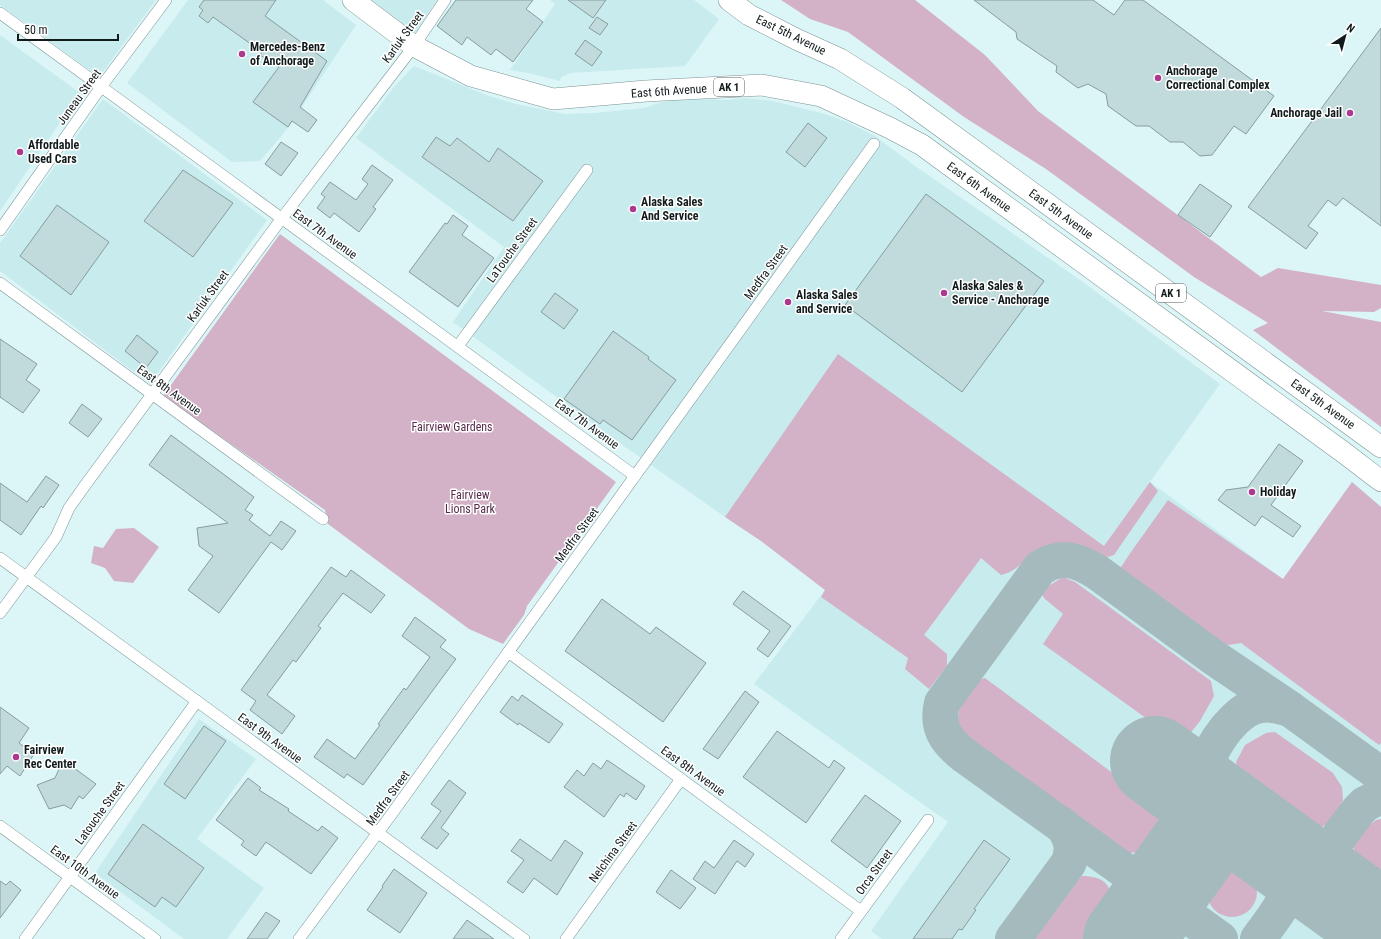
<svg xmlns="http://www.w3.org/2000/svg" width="1381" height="939" font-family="'Roboto Condensed',sans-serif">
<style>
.built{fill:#c8ebed}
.green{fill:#d3b2c8}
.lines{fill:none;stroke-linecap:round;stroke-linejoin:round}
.taxiway{stroke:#a5babc;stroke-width:36}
.runway{stroke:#a5babc;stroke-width:90}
.building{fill:#c1dadb;stroke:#869d9f}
.street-casing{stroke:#7c9395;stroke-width:12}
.highway-casing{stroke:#7c9395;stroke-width:22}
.street{stroke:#fff;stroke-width:11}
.highway{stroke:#fff;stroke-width:21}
.poi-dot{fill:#ad3890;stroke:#fff;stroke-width:1.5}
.labels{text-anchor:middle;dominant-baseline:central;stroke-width:3;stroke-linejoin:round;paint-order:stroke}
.shield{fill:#fff;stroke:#595f60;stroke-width:1}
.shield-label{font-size:11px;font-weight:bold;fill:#121b1c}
.street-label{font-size:12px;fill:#121b1c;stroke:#fff}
.poi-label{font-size:12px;font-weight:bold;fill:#121b1c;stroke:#fff;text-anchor:start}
.park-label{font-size:12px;fill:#582b4b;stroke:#fff}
</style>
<rect width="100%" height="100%" fill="#dcf6f7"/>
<g class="built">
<polygon points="0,0 156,0 99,77 0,5"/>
<polygon points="188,0 323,0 356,25 288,128 260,161 232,162 127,83"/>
<polygon points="372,0 437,0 415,33"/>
<polygon points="550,0 694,0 719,19 685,66 571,73 561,77 560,81 528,73 510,70 555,4"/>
<polygon points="0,35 80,93 0,211"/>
<polygon points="414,66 489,96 516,104 565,114 595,113 644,108 675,98 727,100 745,98 773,101 825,114 847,122 875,136 915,166 1083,282 1220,384 1150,482 1283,579 1352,482 1381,507 1381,939 882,939 871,931 948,822 754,684 825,590 761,541 725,517 631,451 453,322 504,247 356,138 393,88"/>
<polygon points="103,99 267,220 150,384 0,271 0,243"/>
<polygon points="199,719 256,759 197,839 264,888 227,939 184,939 95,873"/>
</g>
<g class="green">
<polygon points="781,0 915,0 985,55 1038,111 1261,277 1278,268 1381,285 1381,308 1374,312 1322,311 1381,322 1381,427 1253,330 1268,323 1194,277 1046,169 964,117 848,32 810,19"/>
<polygon points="280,234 616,482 527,606 524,615 503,644 469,629 328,524 325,510 163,396"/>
<path d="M838,354L1104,546L1150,482L1158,491L1114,555L1101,559C1095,556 1088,551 1082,548C1067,542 1047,546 1034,554C1020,562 1018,571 1001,575L981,558L924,635L947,654V666L929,689L905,669L908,658L821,597L825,590L761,541L725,517Z"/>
<polygon points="1352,482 1381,507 1381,743 1379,745 1241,643 1228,645 1216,640 1119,570 1131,552 1168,500 1283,579"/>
<polygon points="134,528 159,547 133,583 114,581 105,568 91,563 94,546 103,548 116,529"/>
<polygon points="1063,577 1075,582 1211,681 1214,696 1200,721 1188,736 1175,739 1043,644 1063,614 1045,599 1042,595 1047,587"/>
<polygon points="985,678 1165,812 1165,828 1157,842 1140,852 1129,853 969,740 964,734 958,721 959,710 976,681"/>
<polygon points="1275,732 1333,773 1342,787 1343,800 1332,821 1320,828 1310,830 1241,781 1236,762 1245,745 1266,733"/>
<polygon points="1381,819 1381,883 1356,865 1354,861 1354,845 1362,832 1371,824 1376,820"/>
<circle cx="1232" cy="892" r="25"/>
<path d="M1082,876C1103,876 1115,885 1109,907C1106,918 1096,930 1089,939H1035L1076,883Z"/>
</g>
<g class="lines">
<g class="taxiway">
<path d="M1225,812C1218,803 1208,791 1206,780C1201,757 1231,716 1251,708C1264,702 1277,705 1290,709"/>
<polyline points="1346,900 1333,877 1330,869 1330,853 1340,835 1359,810 1365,804 1381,796"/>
<path d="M1013,939L1068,864C1075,849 1071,836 1061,824"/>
<path d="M1220,939L965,756C946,741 936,728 942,703L1040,568C1062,554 1077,560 1097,572L1213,657L1290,709L1381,775"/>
<path d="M1258,939C1278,911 1303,887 1280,852"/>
</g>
<g class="runway">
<polyline points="1155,761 1381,925"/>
<polyline points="1128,939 1193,849"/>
</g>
</g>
<g class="building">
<polygon points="204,0 276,0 265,16 327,61 300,107 317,120 308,132 292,121 288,127 253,102 279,67 260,55 262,52 213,17 208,23 199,16 203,10 199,7"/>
<polygon points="456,0 533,0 526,9 543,22 513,62 496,49 491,55 467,37 462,45 437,26"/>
<polygon points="568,0 606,0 593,18"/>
<polygon points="974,0 1093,0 1114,15 1125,0 1143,0 1274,96 1246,134 1234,126 1212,155 1200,156 1183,142 1170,142 1149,126 1136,126 1108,106 1106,94 1088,84 1078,88 1056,72 1057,66 1017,39 1016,32"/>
<polygon points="597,17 608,24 600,35 589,28"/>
<polygon points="1381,28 1381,226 1343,198 1336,206 1328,200 1308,226 1318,233 1306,249 1248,207"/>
<polygon points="585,40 602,52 592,66 575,54"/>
<polygon points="808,123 827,138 805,167 786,152"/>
<polygon points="436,137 450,146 457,138 489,162 498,148 543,181 513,221 422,157"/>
<polygon points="281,142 298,153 281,176 265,164"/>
<polygon points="372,165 393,180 373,207 376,209 359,232 334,213 330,218 317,208 325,197 321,194 330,182 356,200 368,184 362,179"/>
<polygon points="183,170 233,203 193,257 144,221"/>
<polygon points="1200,184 1232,206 1210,237 1178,215"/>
<polygon points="926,194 1044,281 962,392 845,305"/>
<polygon points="57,205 109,242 71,295 20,256"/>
<polygon points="453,215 468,226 462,235 494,258 458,307 409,272 445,223 447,224"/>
<polygon points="555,293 578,310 564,329 541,312"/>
<polygon points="613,331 649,357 648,359 676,380 632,440 603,420 600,424 564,399"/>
<polygon points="137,335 158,352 146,368 125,351"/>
<polygon points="0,339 37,364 26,380 40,390 23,413 0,397"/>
<polygon points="82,404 102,419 88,437 69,423"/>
<polygon points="171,435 254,497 245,510 253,515 249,520 270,536 281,521 296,531 282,550 271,542 219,613 188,590 213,556 199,546 197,528 228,523 149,465"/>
<polygon points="1279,444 1303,461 1271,505 1301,526 1293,537 1262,516 1255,526 1218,500 1226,490 1248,487"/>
<polygon points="46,476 59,485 43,508 41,506 21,535 0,520 0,483 27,502"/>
<polygon points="331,567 346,577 351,570 385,595 371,613 343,593 318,626 321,628 296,662 293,660 267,695 295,716 282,734 250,710 256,701 241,690"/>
<polygon points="743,591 791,626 768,657 757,649 770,631 733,604"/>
<polygon points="602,599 650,634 656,627 706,663 663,722 565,651"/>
<polygon points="415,617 446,640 440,647 456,659 363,785 347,774 344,778 314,757 327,739 355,759 380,725 378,724 404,688 406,690 430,657 402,636"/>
<polygon points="745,691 759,702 718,759 703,749"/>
<polygon points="522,695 563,724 549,743 519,723 518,725 500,712 512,696 518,701"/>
<polygon points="0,707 29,728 19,743 34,754 20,776 7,766 0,774"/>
<polygon points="204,726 226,741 185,799 164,784"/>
<polygon points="777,731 829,768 834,760 845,768 806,823 743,777"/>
<polygon points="63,760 96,784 83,799 79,796 71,809 64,805 49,809 37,785 55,778"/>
<polygon points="607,760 645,786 636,800 626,793 624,797 620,794 604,817 564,787 577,770 584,776 593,763 601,769"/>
<polygon points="248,778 261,788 259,790 289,809 288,811 318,831 322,826 338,838 311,874 266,842 256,856 241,845 244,841 216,820"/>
<polygon points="449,780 466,793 441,828 449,834 437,849 421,838 441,811 431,804"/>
<polygon points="865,795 901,821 867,868 831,841"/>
<polygon points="143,824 204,868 176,907 162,897 155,907 108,874"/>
<polygon points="520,839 551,861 565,840 583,853 557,895 534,878 523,893 507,882 524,860 511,851"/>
<polygon points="734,840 754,854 745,867 737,861 715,894 693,879 705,861 714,868"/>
<polygon points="984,840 1010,859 974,909 976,910 962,930 959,929 952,939 913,939"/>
<polygon points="394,869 427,893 400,933 367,910 383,887 382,886"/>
<polygon points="671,870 696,888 680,909 656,892"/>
<polygon points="0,881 6,885 10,881 21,890 0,918"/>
<polygon points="266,912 280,921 267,939 247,939"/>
<polygon points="467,920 494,939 453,939"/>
</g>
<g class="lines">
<defs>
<g id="street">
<polyline points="0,13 635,476"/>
<polyline points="0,230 101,87 166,0"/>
<polyline points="0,283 323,519"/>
<polyline points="458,346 587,170"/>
<polyline points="0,558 524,939"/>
<polyline points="0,613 56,537 69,508 86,484 282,218 414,46 445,0"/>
<polyline points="508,652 861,911"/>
<polyline points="0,826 155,939"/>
<polyline points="25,939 197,701"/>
<polyline points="299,939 391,815 874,144"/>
<polyline points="566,939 681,779"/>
<polyline points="841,939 928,820"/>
</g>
<g id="highway">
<polyline points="353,0 414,46 471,76 553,99 646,91 762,85 821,96 890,128 922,145 948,164 1343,452 1381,481"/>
<polyline points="729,0 749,15 796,39 840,59 902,98 1381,447"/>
</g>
</defs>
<use href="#street" class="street-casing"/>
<use href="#highway" class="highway-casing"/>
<use href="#street" class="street"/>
<use href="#highway" class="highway"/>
</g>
<g class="poi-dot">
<circle cx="242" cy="54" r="4"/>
<circle cx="1158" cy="78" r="4"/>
<circle cx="1350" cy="113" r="4"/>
<circle cx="20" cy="152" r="4"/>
<circle cx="633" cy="209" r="4"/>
<circle cx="944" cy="293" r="4"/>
<circle cx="788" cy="302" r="4"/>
<circle cx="1252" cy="492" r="4"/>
<circle cx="16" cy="757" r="4"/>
</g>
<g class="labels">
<g class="shield">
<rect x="714" y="78" width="30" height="18" rx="3"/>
<rect x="1156" y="284" width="30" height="18" rx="3"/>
</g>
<g class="shield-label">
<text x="729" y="87">AK 1</text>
<text x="1171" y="293">AK 1</text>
</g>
<g class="street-label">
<text transform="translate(791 35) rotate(26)">East 5th Avenue</text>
<text transform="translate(403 37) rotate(-54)">Karluk Street</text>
<text transform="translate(669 91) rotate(-4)">East 6th Avenue</text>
<text transform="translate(79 97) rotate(-54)">Juneau Street</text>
<text transform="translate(979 187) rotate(36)">East 6th Avenue</text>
<text transform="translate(1061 214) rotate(36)">East 5th Avenue</text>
<text transform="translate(325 234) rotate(36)">East 7th Avenue</text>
<text transform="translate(512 250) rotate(-54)">LaTouche Street</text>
<text transform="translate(766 272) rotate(-54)">Medfra Street</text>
<text transform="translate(208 296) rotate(-54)">Karluk Street</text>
<text transform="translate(169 390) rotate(36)">East 8th Avenue</text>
<text transform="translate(1323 404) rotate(36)">East 5th Avenue</text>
<text transform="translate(587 424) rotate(36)">East 7th Avenue</text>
<text transform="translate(577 535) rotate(-54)">Medfra Street</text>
<text transform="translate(270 738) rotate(36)">East 9th Avenue</text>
<text transform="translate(693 771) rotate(36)">East 8th Avenue</text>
<text transform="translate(388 798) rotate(-54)">Medfra Street</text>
<text transform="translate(100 813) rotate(-54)">Latouche Street</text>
<text transform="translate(613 852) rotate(-54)">Nelchina Street</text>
<text transform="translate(85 872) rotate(36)">East 10th Avenue</text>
<text transform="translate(874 872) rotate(-54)">Orca Street</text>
</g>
<g class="poi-label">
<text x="250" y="47">Mercedes-Benz<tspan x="250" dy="14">of Anchorage</tspan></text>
<text x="1166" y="71">Anchorage<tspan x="1166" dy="14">Correctional Complex</tspan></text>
<text x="1342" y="113" text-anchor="end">Anchorage Jail</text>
<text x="28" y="145">Affordable<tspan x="28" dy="14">Used Cars</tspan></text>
<text x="641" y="202">Alaska Sales<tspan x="641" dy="14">And Service</tspan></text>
<text x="952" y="286">Alaska Sales &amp;<tspan x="952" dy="14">Service - Anchorage</tspan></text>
<text x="796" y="295">Alaska Sales<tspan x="796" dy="14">and Service</tspan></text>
<text x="1260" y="492">Holiday</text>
<text x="24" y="750">Fairview<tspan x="24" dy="14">Rec Center</tspan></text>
</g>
<g class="park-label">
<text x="452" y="427">Fairview Gardens</text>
<text x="470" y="495">Fairview<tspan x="470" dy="14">Lions Park</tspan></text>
</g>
</g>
<g transform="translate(1345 36) rotate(36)" stroke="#ffffff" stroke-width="3" paint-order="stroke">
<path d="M0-3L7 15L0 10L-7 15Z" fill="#121b1c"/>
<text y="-6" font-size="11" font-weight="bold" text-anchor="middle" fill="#121b1c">N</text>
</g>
<path d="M18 34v6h100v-6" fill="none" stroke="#121b1c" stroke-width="2"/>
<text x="24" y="34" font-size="12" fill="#121b1c" stroke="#ffffff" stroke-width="3" paint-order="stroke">50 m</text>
</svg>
